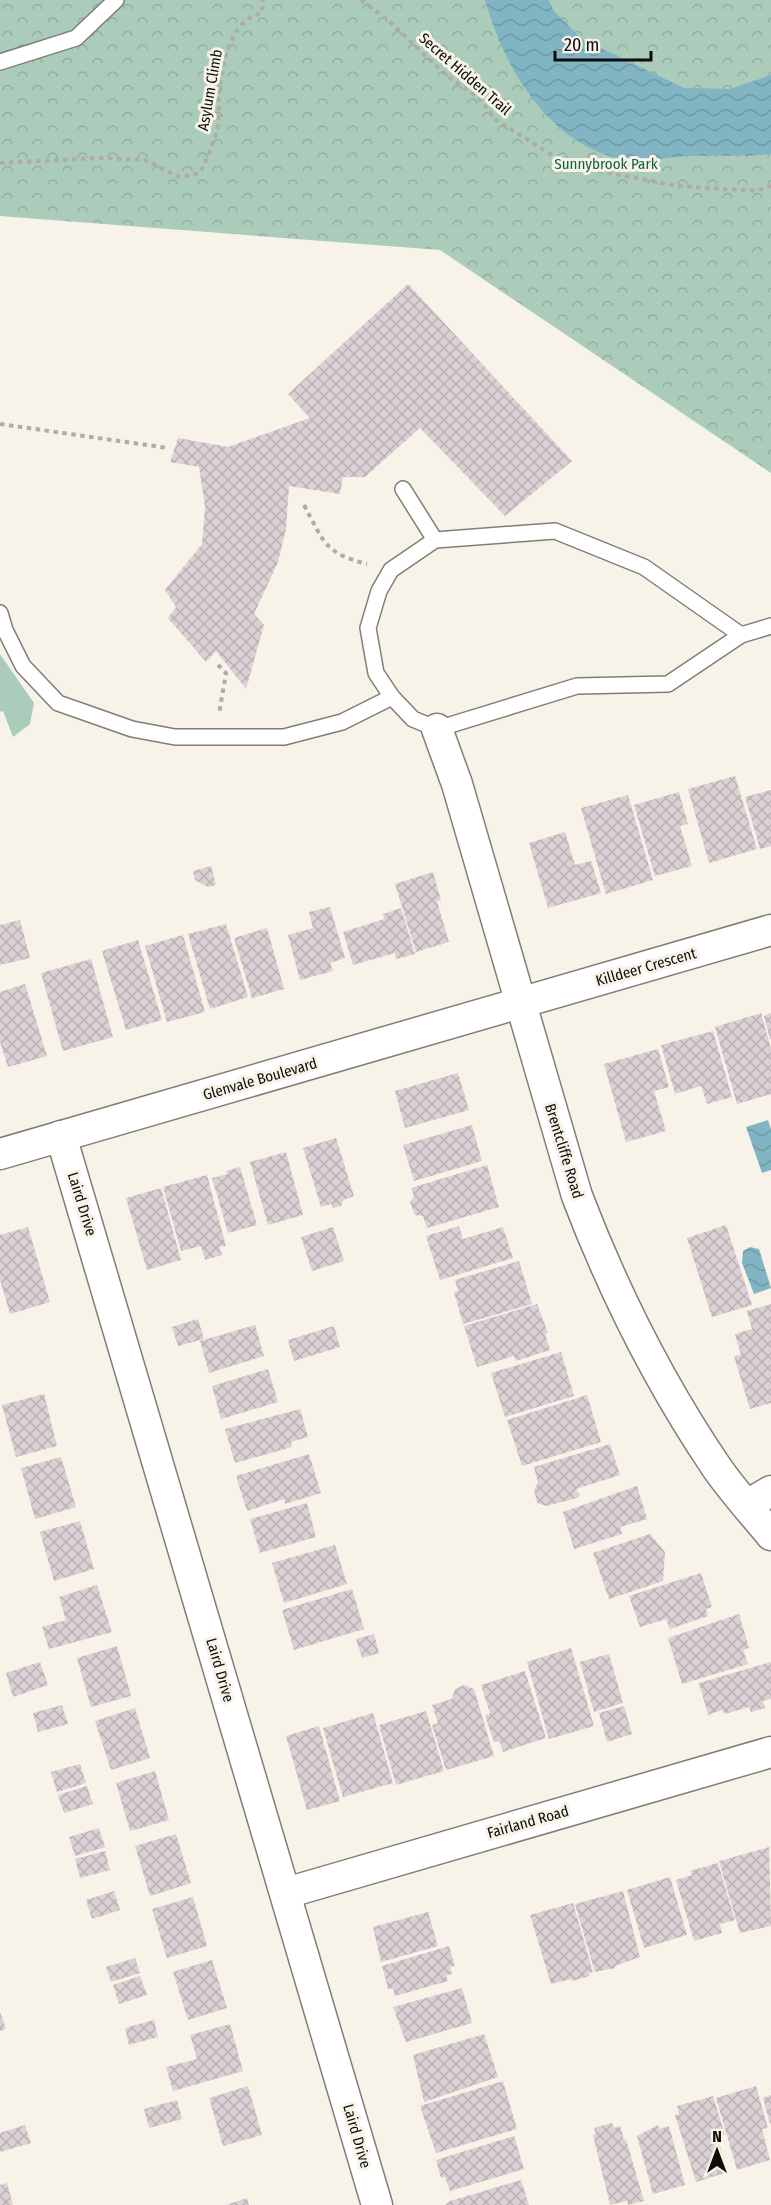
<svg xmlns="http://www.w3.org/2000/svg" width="771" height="2205" font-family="'Fira Sans Condensed',sans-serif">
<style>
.grass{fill:#abccba}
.park{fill:url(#park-crowns)}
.water{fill:url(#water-waves)}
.building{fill:url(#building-cross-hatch)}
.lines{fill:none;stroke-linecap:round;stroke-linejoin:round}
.lane-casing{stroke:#817e75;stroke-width:18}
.street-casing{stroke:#817e75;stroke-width:33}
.path{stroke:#afaca4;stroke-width:4;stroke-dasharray:4.5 4.5;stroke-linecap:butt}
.lane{stroke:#fff;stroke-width:15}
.street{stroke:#fff;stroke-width:30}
.labels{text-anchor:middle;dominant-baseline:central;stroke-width:6;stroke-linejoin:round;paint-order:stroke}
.street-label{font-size:15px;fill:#0f0d0a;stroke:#f7f3e9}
.park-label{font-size:15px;fill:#156042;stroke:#f7f3e9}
</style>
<defs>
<pattern id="park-crowns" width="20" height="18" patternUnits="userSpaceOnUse" patternTransform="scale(1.5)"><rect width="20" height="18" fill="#abccba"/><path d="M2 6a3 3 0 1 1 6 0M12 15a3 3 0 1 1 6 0" fill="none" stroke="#92ae9f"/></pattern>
<pattern id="water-waves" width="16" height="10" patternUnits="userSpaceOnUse" patternTransform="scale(1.5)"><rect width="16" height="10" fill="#81b5c3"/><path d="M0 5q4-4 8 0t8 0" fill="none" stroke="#6e9aa6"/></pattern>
<pattern id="building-cross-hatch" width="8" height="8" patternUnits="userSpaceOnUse" patternTransform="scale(1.5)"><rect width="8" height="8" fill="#dbd0d3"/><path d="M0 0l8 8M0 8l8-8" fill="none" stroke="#bbb1b4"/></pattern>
</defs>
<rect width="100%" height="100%" fill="#f7f3e9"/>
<polygon class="grass" points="0,654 34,703 30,724 13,737 3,711 0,712"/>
<polygon class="park" points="0,0 771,0 771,473 440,250 0,216"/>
<g class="water">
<path d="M485,0H549L553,10L582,39L684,88L730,89L771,75V154C744,157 716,155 689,156C669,156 645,164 625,160C548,145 505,69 485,0Z"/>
<polygon points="768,1120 771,1129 771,1170 762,1173 746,1127"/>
<polygon points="750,1247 759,1249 771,1288 754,1294 742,1263 743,1251"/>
</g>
<g class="building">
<polygon points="408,284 572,461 505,516 420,428 365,477 343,477 340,494 289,486 286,529 278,562 254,614 264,625 246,689 216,651 206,662 168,618 176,607 165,590 202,544 205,507 199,467 170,462 178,438 228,447 310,418 288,394"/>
<polygon points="735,776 757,849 709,863 688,789"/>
<polygon points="771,790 771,846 760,849 745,797"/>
<polygon points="679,792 688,824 680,826 692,866 655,876 634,805"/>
<polygon points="628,795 653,880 606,894 581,808"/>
<polygon points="565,832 575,865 591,861 601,893 548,908 529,843"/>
<polygon points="211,866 216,885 208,887 195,880 193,871"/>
<polygon points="433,872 441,900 437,901 449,942 416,952 395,884"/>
<polygon points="330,907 345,958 330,963 333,971 300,980 288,935 313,928 309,912"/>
<polygon points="401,908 415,954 396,959 395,953 353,965 343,932 384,919 383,914"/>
<polygon points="20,920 30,958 0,965 0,925"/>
<polygon points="226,924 248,997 210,1009 188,934"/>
<polygon points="267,928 284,989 252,998 234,938"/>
<polygon points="183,935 205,1012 167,1022 145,946"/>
<polygon points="138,940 162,1020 126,1030 102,951"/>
<polygon points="91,959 113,1037 63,1051 41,973"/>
<polygon points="25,984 47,1056 8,1067 0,1042 0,992"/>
<polygon points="761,1013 771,1049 771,1094 737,1104 715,1027"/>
<polygon points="771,1013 771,1039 770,1039 764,1016"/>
<polygon points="713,1031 732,1097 707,1104 701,1086 675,1094 661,1045"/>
<polygon points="658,1049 669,1087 654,1091 666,1131 626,1142 604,1064"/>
<polygon points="458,1073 469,1110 405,1128 395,1091"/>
<polygon points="472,1125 482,1161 414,1181 403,1145"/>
<polygon points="336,1138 354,1196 343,1200 341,1206 333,1208 331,1204 321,1207 303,1148"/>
<polygon points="286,1152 303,1215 268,1225 250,1162"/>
<polygon points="487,1165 499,1207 427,1228 423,1216 415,1215 410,1202 414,1196 411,1188"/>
<polygon points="240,1167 257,1225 228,1233 212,1178 228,1174 226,1171"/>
<polygon points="207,1175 226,1246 219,1247 222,1255 205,1260 201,1246 181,1251 163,1187"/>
<polygon points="161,1188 181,1260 147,1270 126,1198"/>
<polygon points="726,1225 752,1305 712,1317 687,1238"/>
<polygon points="459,1226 463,1239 503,1227 513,1258 440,1280 426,1236"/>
<polygon points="28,1227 50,1302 10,1314 0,1280 0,1235"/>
<polygon points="333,1227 344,1261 312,1271 301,1237"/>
<polygon points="519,1261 532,1304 463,1324 454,1292 458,1291 455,1280"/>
<polygon points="537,1304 548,1333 545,1334 550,1350 516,1361 514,1356 477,1367 464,1326"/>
<polygon points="771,1304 771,1403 750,1409 734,1356 741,1355 735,1334 752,1329 747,1311"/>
<polygon points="198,1319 204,1339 178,1346 172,1327"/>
<polygon points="255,1325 264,1356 209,1373 200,1341"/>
<polygon points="334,1326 340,1347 294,1361 288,1340"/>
<polygon points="561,1352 574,1396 505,1417 491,1373"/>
<polygon points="268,1369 278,1402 221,1419 212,1386"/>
<polygon points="44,1394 57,1446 16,1457 2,1405"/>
<polygon points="587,1395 601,1442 522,1466 507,1420"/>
<polygon points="300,1409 308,1437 291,1442 292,1447 235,1463 225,1429"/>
<polygon points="610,1444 620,1475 576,1489 580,1495 577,1498 546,1506 537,1503 534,1490 538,1483 534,1467"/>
<polygon points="309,1454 321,1493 285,1504 284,1499 247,1511 236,1476"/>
<polygon points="61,1457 76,1507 35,1519 21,1468"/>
<polygon points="637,1486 647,1519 620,1527 622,1534 574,1549 563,1512"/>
<polygon points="307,1503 316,1537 260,1553 250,1519"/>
<polygon points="80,1521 94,1569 54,1581 40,1532"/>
<polygon points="650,1534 665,1552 663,1581 609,1599 593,1553"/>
<polygon points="335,1545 347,1584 284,1603 272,1563"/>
<polygon points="701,1573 712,1607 706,1609 708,1616 670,1629 666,1619 640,1627 629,1596"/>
<polygon points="97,1585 112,1632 49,1649 42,1627 66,1620 59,1597"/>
<polygon points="352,1589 364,1629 294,1650 282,1610"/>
<polygon points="739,1614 749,1648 743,1650 748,1664 682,1684 668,1638"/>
<polygon points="374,1634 379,1653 362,1658 356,1639"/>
<polygon points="117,1646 131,1696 91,1707 77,1658"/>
<polygon points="571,1648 594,1726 549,1739 527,1662"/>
<polygon points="609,1654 623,1703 594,1712 580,1662"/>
<polygon points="40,1662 48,1685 13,1697 6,1673"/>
<polygon points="771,1662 771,1699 763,1701 765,1708 751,1712 749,1707 725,1714 722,1710 708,1715 699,1683"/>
<polygon points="525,1671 546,1738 503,1752 500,1742 494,1742 485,1715 490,1714 481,1685"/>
<polygon points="464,1685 474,1689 494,1756 446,1770 432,1725 438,1723 432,1705 452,1699 455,1689"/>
<polygon points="62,1705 68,1724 38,1732 33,1713"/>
<polygon points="624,1706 632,1734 607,1742 599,1713"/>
<polygon points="135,1708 150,1758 111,1770 95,1721"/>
<polygon points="426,1711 444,1771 396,1785 379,1725"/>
<polygon points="373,1713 393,1783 343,1797 323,1728"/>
<polygon points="319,1726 340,1801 307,1810 286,1736"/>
<polygon points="80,1764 86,1783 57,1792 51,1772"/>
<polygon points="155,1771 169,1820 130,1831 116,1783"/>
<polygon points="87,1786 93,1804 64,1813 58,1795"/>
<polygon points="99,1828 105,1847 75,1856 69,1837"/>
<polygon points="176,1834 191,1883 150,1896 135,1846"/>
<polygon points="769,1847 771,1926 740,1933 719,1861"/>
<polygon points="105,1851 110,1870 80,1878 75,1859"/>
<polygon points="718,1863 735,1920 720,1924 722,1933 694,1941 676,1880 692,1875 690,1871"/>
<polygon points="670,1877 687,1935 644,1948 627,1890"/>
<polygon points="114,1891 120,1910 92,1919 86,1900"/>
<polygon points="623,1891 640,1957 615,1966 615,1968 595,1972 575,1904"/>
<polygon points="193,1897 207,1946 167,1958 152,1909"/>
<polygon points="573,1903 593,1972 589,1973 590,1976 572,1981 571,1979 551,1984 530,1915"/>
<polygon points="428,1912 438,1946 381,1962 373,1927"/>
<polygon points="449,1946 455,1966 450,1967 452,1974 446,1975 448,1981 395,1996 393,1988 388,1989 382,1966"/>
<polygon points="135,1958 140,1973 111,1982 106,1967"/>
<polygon points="212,1960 227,2008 188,2020 173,1972"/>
<polygon points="140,1976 147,1995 119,2004 113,1985"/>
<polygon points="462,1988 472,2023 406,2042 393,2007"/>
<polygon points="0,2012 6,2029 0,2031"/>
<polygon points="154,2020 158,2037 129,2045 125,2028"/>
<polygon points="230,2024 243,2071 173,2091 166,2067 197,2059 190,2035"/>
<polygon points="484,2034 498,2077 424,2102 413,2055"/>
<polygon points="503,2081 517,2129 436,2153 420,2106"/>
<polygon points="248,2086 262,2135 223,2146 209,2098"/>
<polygon points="756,2086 768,2128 762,2129 770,2160 737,2170 716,2098"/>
<polygon points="771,2095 771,2124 770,2124 763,2098"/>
<polygon points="713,2096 725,2135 717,2137 728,2172 696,2182 675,2115 679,2114 677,2106"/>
<polygon points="177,2100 182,2119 149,2128 144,2109"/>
<polygon points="612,2123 614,2128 620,2126 624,2140 626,2139 644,2201 628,2205 627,2201 610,2205 593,2135 596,2134 594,2128"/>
<polygon points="25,2125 31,2143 0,2152 0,2133"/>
<polygon points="658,2125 659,2129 669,2126 685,2185 653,2194 637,2136"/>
<polygon points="514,2136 524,2169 450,2191 445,2177 441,2178 436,2160"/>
<polygon points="521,2180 529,2205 445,2205 450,2201"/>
<polygon points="7,2183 13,2205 0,2205 0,2185"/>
<polygon points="247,2198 249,2205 226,2205"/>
</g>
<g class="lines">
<defs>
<g id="lane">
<polyline points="0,62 76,38 116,0"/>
<polyline points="0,613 5,630 23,666 58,703 132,729 175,737 284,737 342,722 392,697 413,719 437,729 577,686 668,684 741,635 644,567 555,531 435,540"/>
<polyline points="741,635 771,626"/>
<polyline points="392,697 376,673 368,628 379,591 391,570 435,540 403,489"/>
</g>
<g id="street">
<path d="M437,729L457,784L577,1196C613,1290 660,1384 717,1468C733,1491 753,1513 771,1535"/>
<polyline points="61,1136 377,2205"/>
<polyline points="0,1154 771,930"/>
<polyline points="747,1505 771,1491"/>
<polyline points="286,1893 771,1752"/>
</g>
</defs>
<use href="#lane" class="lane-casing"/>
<use href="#street" class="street-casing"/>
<g class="path">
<polyline points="361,0 388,20 447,76 479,98 496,120 555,157 593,170 678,186 756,191 771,186"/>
<path d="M0,163L101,158L145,160L179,177L200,173C206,160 212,147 216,134C220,121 218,106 219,93C223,63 229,21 262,13L263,0"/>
<polyline points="0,424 168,448"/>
<path d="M304,505C324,542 324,553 367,564"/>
<polyline points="218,665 226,673 219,714"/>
</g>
<use href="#lane" class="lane"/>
<use href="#street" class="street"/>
</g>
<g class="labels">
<g class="street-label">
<text transform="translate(465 74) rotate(41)">Secret Hidden Trail</text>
<text transform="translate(210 90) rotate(-80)">Asylum Climb</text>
<text transform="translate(646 967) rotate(-16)">Killdeer Crescent</text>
<text transform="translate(260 1079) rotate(-16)">Glenvale Boulevard</text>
<text transform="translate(564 1151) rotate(73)">Brentcliffe Road</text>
<text transform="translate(82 1204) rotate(73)">Laird Drive</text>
<text transform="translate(220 1670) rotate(74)">Laird Drive</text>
<text transform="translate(528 1822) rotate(-16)">Fairland Road</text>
<text transform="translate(357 2136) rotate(74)">Laird Drive</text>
</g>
<g class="park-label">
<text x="606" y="164">Sunnybrook Park</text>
</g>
</g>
<g transform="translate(717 2151)" stroke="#f7f3e9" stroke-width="4.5" paint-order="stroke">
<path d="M0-4.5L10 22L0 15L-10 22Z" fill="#0f0d0a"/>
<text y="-9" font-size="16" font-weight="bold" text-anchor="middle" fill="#0f0d0a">N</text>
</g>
<path d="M555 51v9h96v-9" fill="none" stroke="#0f0d0a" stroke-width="3"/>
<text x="564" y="51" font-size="18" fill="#0f0d0a" stroke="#f7f3e9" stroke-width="4.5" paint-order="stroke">20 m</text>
</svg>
